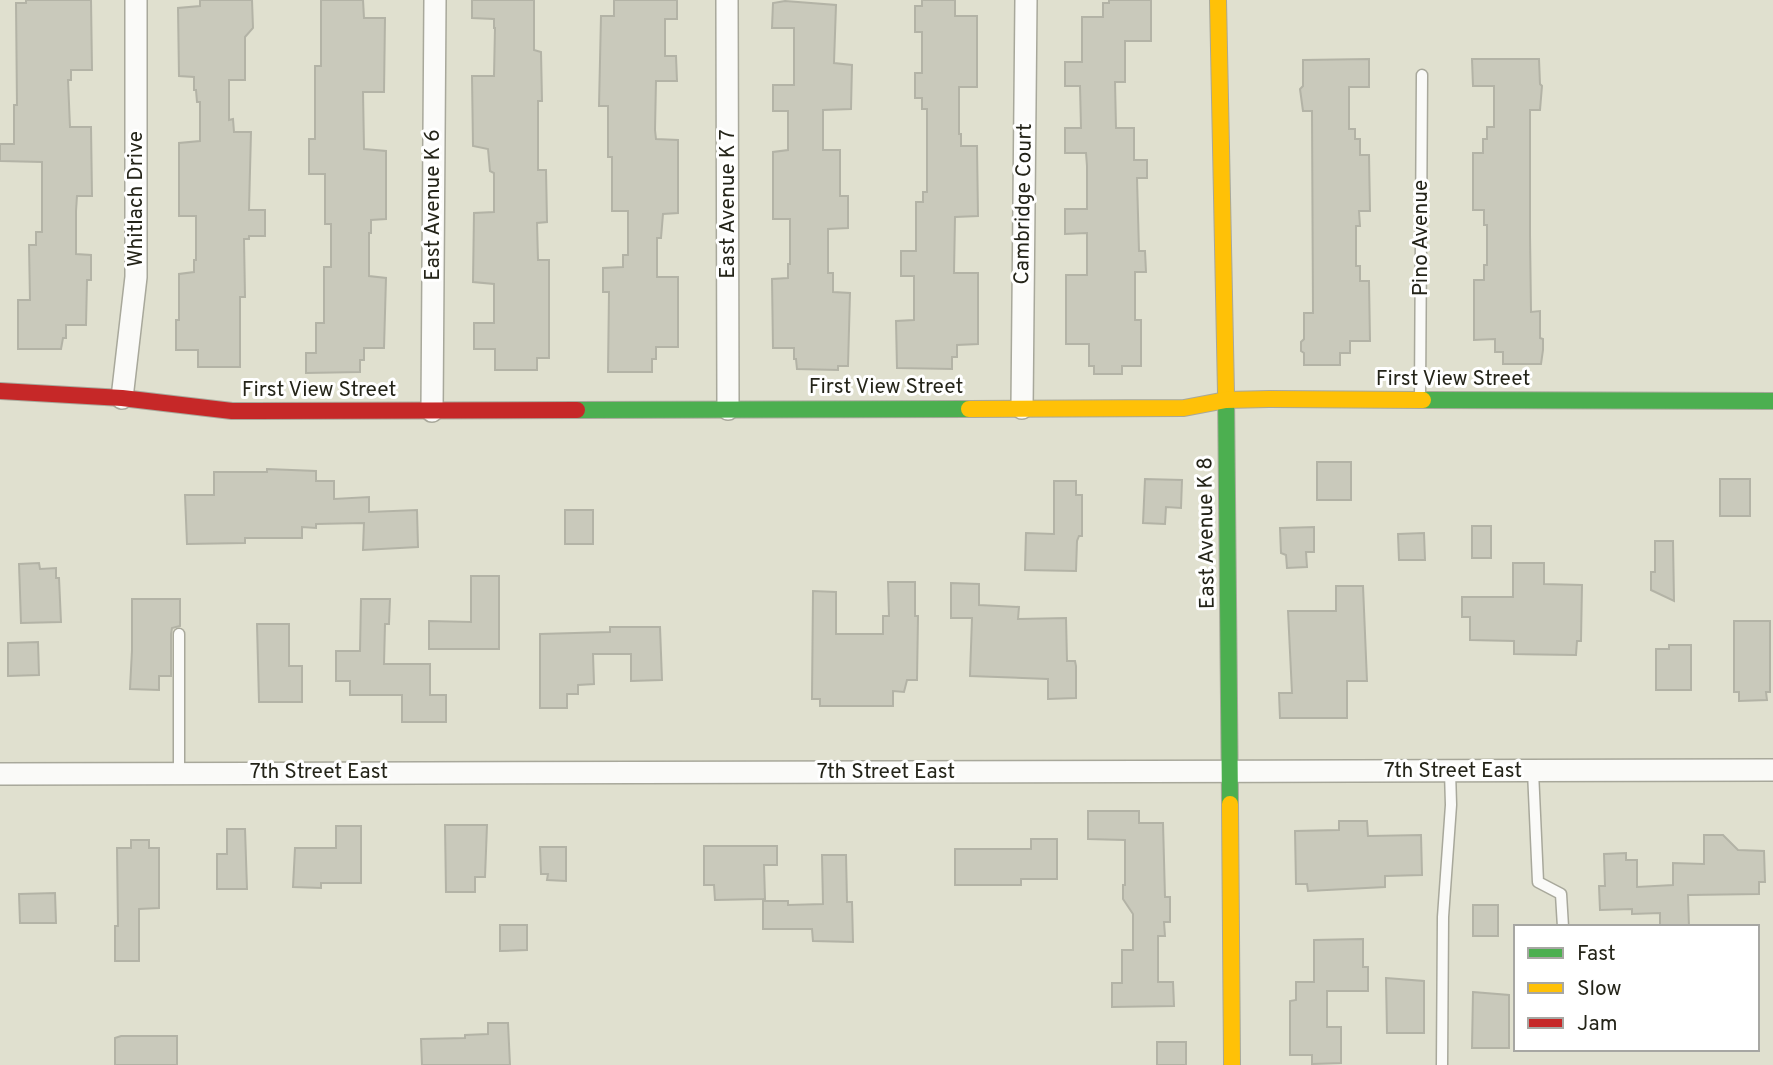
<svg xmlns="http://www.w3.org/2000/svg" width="1773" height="1065" font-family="Overpass,sans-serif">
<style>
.building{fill:#c9c9bb;stroke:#b3b3a6;stroke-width:2}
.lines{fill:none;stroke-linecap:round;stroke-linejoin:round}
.lane-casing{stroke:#a8a89b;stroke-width:13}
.street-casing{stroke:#a8a89b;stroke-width:24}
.fast-casing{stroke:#a8a89b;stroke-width:18}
.slow-casing{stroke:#a8a89b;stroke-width:18}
.jam-casing{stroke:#a8a89b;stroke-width:18}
.lane{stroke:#fafaf8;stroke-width:10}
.street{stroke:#fafaf8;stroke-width:21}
.fast{stroke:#4caf50;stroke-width:16}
.slow{stroke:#ffc107;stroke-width:16}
.jam{stroke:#c62828;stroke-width:16}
.labels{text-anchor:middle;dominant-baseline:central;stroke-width:6;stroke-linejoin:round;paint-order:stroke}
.street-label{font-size:21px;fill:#242419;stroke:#fff}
</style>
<rect width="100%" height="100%" fill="#e0e0cf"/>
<g class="building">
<polygon points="26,0 91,0 92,70 71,70 71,80 68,80 70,127 91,127 92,196 77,196 76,211 76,254 91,255 91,280 87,280 86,325 66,325 66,338 63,338 61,349 18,349 18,300 30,300 29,245 36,245 36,232 42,232 42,162 0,161 0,144 14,144 14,105 17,105 16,3 26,3"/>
<polygon points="200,0 252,0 253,28 245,37 245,80 229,80 229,120 233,119 234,132 251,132 249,210 265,210 265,236 249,236 249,239 244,239 245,297 240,297 240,367 198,367 198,350 176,350 176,320 179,320 179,274 194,272 194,260 196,260 196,216 179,216 179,143 200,141 200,102 197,102 196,90 194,90 194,77 179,76 178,8 200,6"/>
<polygon points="321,0 363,0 364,18 385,18 384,92 363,92 364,149 386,151 386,219 371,220 371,233 369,233 369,276 386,278 384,348 364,348 364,360 360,360 360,372 306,373 306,353 316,353 316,323 324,323 324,267 331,267 331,224 325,224 325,174 309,174 309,139 315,139 315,66 321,66"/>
<polygon points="472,0 534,0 534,50 541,52 542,101 538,101 538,170 546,170 547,222 537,223 538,260 549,260 549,358 537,358 537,370 495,370 495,349 474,349 474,323 494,323 494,284 473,282 474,213 494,212 494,173 490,171 488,149 473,146 472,76 494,76 495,28 494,28 494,19 472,18"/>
<polygon points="614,0 677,0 677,19 665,19 665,56 676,56 677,81 656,81 655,130 656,139 678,140 678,213 663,214 661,238 657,238 657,277 678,277 678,347 656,347 656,359 652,359 652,372 608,372 609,292 603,292 603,268 623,267 623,255 628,255 628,211 612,211 612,157 608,157 608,106 599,106 601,16 614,16"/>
<polygon points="922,0 955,0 955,16 977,16 977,87 959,87 959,134 961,134 961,146 977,146 978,216 955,217 954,273 978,273 978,344 957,345 957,357 952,357 952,369 897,368 896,321 914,320 914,276 901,276 901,251 916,251 916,202 923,202 923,192 927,192 927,109 922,109 922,98 915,98 915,73 922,73 922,32 915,32 915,6 922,6"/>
<polygon points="1109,0 1151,0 1151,41 1125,41 1125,82 1115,82 1116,128 1134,128 1134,160 1147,160 1147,178 1137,178 1139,251 1145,251 1146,272 1135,272 1135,320 1141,320 1141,366 1122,366 1122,374 1094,374 1094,366 1089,366 1089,344 1066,344 1066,275 1087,275 1087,233 1065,234 1065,209 1087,209 1087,166 1086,153 1065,153 1065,128 1081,128 1080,86 1065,86 1065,62 1082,62 1082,17 1103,17 1103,3 1109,3"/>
<polygon points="785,1 836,5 834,63 852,65 851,109 823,110 823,150 840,150 840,196 848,196 848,228 828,229 828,273 833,273 833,292 850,293 848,366 838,366 838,370 797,369 796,359 794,359 794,348 773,348 772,279 788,278 788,264 790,264 790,219 773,219 773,152 788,150 788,111 773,111 773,85 794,85 794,28 772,28 773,3"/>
<polygon points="1369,59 1369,87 1349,87 1349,129 1355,129 1355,139 1360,139 1360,155 1369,155 1370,211 1359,211 1360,226 1356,226 1356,266 1360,266 1360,281 1369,281 1370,341 1350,341 1350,353 1340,353 1340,365 1304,365 1304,353 1301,351 1301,342 1304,339 1304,313 1313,313 1312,111 1303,111 1300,89 1303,86 1303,60"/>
<polygon points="1472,59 1539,59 1540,84 1542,86 1540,110 1530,110 1530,235 1531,312 1540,311 1540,338 1543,339 1543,350 1541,364 1503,364 1503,352 1495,352 1495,339 1474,340 1474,280 1484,280 1484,265 1487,265 1487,225 1484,225 1484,210 1473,210 1473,153 1483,153 1483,139 1487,139 1487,127 1494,127 1494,86 1473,86"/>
<rect x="1317" y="462" width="34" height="38"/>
<polygon points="267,469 316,471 316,481 334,481 334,499 369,497 369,512 417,510 418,547 363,550 364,523 316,524 316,528 302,527 302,538 245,538 245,543 187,544 185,495 214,495 214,472 267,472"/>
<polygon points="1145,479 1182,480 1181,508 1166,507 1165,524 1143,523"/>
<rect x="1720" y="479" width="30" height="37"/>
<polygon points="1054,481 1076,481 1076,495 1082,495 1082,536 1079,536 1077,541 1076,571 1025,570 1026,533 1054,534"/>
<rect x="565" y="510" width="28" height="34"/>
<rect x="1472" y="526" width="19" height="32"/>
<polygon points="1314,527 1314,552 1306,552 1307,567 1287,568 1286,555 1281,553 1280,528"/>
<polygon points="1424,533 1425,560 1399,560 1398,534"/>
<polygon points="1655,541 1673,541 1674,601 1651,590 1651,572 1655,572"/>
<polygon points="39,563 40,569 56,568 56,578 59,578 61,622 21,623 19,564"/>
<polygon points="1513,563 1544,563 1544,584 1582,585 1581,641 1577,641 1576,655 1514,654 1514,641 1470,640 1470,617 1462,617 1462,597 1513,597"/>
<polygon points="471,576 499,576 499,649 429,649 429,621 471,622"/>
<polygon points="888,582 915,582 915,616 918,616 917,680 907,680 904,692 893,691 893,706 820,706 820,699 812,699 813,591 836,592 836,634 883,634 883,616 889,616"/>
<polygon points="951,583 979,584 979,605 1019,607 1018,619 1066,618 1067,661 1075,661 1076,666 1076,698 1048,699 1048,679 970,676 972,618 951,618"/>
<polygon points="1336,586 1363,586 1367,681 1347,681 1347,718 1280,718 1279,693 1292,693 1288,611 1336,611"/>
<polygon points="132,599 180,599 180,626 172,628 171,634 171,676 159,676 159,690 130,689 132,650"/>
<polygon points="361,599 390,599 389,624 385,624 384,664 430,664 430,695 446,695 446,722 402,722 402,695 350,695 350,681 336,681 336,651 360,651"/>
<polygon points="1734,621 1770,621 1770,692 1766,692 1767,700 1739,701 1739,692 1734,692"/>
<polygon points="257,624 289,624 289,666 302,666 302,702 259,702"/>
<polygon points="610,627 660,627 662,680 631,681 631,654 593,654 594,684 578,685 578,694 567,694 567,708 540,708 540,634 610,632"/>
<polygon points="38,642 39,675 8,676 8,643"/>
<polygon points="1669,645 1691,645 1691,690 1656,690 1656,649 1669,649"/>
<polygon points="1088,811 1139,811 1139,823 1163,823 1165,897 1170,897 1170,922 1164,922 1165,936 1158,936 1158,982 1173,982 1174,1006 1112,1007 1112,983 1122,983 1122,950 1133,950 1133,914 1123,899 1123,885 1125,885 1125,840 1088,839"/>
<polygon points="1339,821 1367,821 1368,836 1421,835 1422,875 1385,876 1385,887 1308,891 1307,884 1296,884 1295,831 1339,830"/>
<polygon points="445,825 487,825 485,877 475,877 475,892 446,892"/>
<polygon points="336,826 361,826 361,883 321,883 321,888 293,887 295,848 336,848"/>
<polygon points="227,829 245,829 247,889 217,889 217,854 227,854"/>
<polygon points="1704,835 1723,835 1738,850 1764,851 1765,882 1759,882 1759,894 1688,895 1689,927 1660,927 1660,913 1632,914 1632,909 1600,910 1599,886 1605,886 1604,854 1626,853 1626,860 1637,860 1637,887 1673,885 1673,863 1704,864"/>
<polygon points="1031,839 1057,839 1057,879 1021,879 1021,885 955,885 955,849 1031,849"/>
<polygon points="131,840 149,840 149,848 159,848 159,908 139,909 139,961 115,961 115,926 118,926 117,848 131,848"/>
<polygon points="704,846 777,846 777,865 764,865 765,899 715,900 714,885 704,885"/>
<polygon points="540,847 566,847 566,881 547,880 548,874 541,874"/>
<polygon points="822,855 846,855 847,902 852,902 853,942 813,941 812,929 763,929 763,901 788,901 788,905 823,904"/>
<polygon points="55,893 56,923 20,923 19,894"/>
<rect x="1473" y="905" width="25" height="31"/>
<polygon points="500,925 527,925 527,950 500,951"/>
<polygon points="1363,939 1363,967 1368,967 1368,991 1327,991 1327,1027 1341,1027 1341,1063 1312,1064 1312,1055 1290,1055 1290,1001 1296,1000 1296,982 1314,982 1314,940"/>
<polygon points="1386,978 1424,981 1424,1033 1387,1033"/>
<polygon points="1473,992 1509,995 1509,1048 1472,1048"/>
<polygon points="488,1023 508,1023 510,1065 422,1065 421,1039 465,1038 465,1035 488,1034"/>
<polygon points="121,1036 177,1036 177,1065 115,1065 115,1038"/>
<rect x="1157" y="1042" width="29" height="23"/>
</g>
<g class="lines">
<defs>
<g id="lane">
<polyline points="1420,398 1422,75"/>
<polyline points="179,634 179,773"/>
<polyline points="1533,771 1538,882 1561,894 1563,927"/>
<polyline points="1442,1065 1443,917 1451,805 1450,771"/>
</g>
<g id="street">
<polyline points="727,0 728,409"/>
<polyline points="122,398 136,277 136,0"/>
<polyline points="1022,408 1026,0"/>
<polyline points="432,411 435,0"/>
<polyline points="0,774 1773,770"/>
</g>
<g id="fast">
<polyline points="1226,393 1230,804"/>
<polyline points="1423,400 1773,401"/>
<polyline points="577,410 969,409"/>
</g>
<g id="slow">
<polyline points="1218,0 1226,393"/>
<polyline points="969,409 1184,408 1226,400 1269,399 1423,400"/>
<polyline points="1230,804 1232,1065"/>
</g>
<polyline id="jam" points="0,391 122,398 232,411 577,410"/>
</defs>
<use href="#lane" class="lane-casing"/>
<use href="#street" class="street-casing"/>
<use href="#fast" class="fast-casing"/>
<use href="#slow" class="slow-casing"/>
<use href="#jam" class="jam-casing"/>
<use href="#lane" class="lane"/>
<use href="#street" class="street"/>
<use href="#fast" class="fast"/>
<use href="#slow" class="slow"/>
<use href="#jam" class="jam"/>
</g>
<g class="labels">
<g class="street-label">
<text transform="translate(136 199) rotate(-90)">Whitlach Drive</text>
<text transform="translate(728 204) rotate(-90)">East Avenue K 7</text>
<text transform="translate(1024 204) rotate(-89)">Cambridge Court</text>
<text transform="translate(433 205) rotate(-90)">East Avenue K 6</text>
<text transform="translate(1421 238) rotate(-90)">Pino Avenue</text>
<text x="1453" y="379">First View Street</text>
<text x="886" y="387">First View Street</text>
<text x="319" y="390">First View Street</text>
<text transform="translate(1207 533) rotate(-91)">East Avenue K 8</text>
<text x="1453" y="771">7th Street East</text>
<text x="319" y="772">7th Street East</text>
<text x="886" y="772">7th Street East</text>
</g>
</g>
<rect x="1514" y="925" width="245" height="126" fill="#ffffff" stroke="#a7a7a3" stroke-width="2"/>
<rect x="1528" y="948" width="35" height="10" fill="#4caf50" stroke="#a7a7a3" stroke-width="2"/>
<text x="1577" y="960" font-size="21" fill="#242419">Fast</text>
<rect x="1528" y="983" width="35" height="10" fill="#ffc107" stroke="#a7a7a3" stroke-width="2"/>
<text x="1577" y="995" font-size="21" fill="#242419">Slow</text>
<rect x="1528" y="1018" width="35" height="10" fill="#c62828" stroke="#a7a7a3" stroke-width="2"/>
<text x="1577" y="1030" font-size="21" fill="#242419">Jam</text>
</svg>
